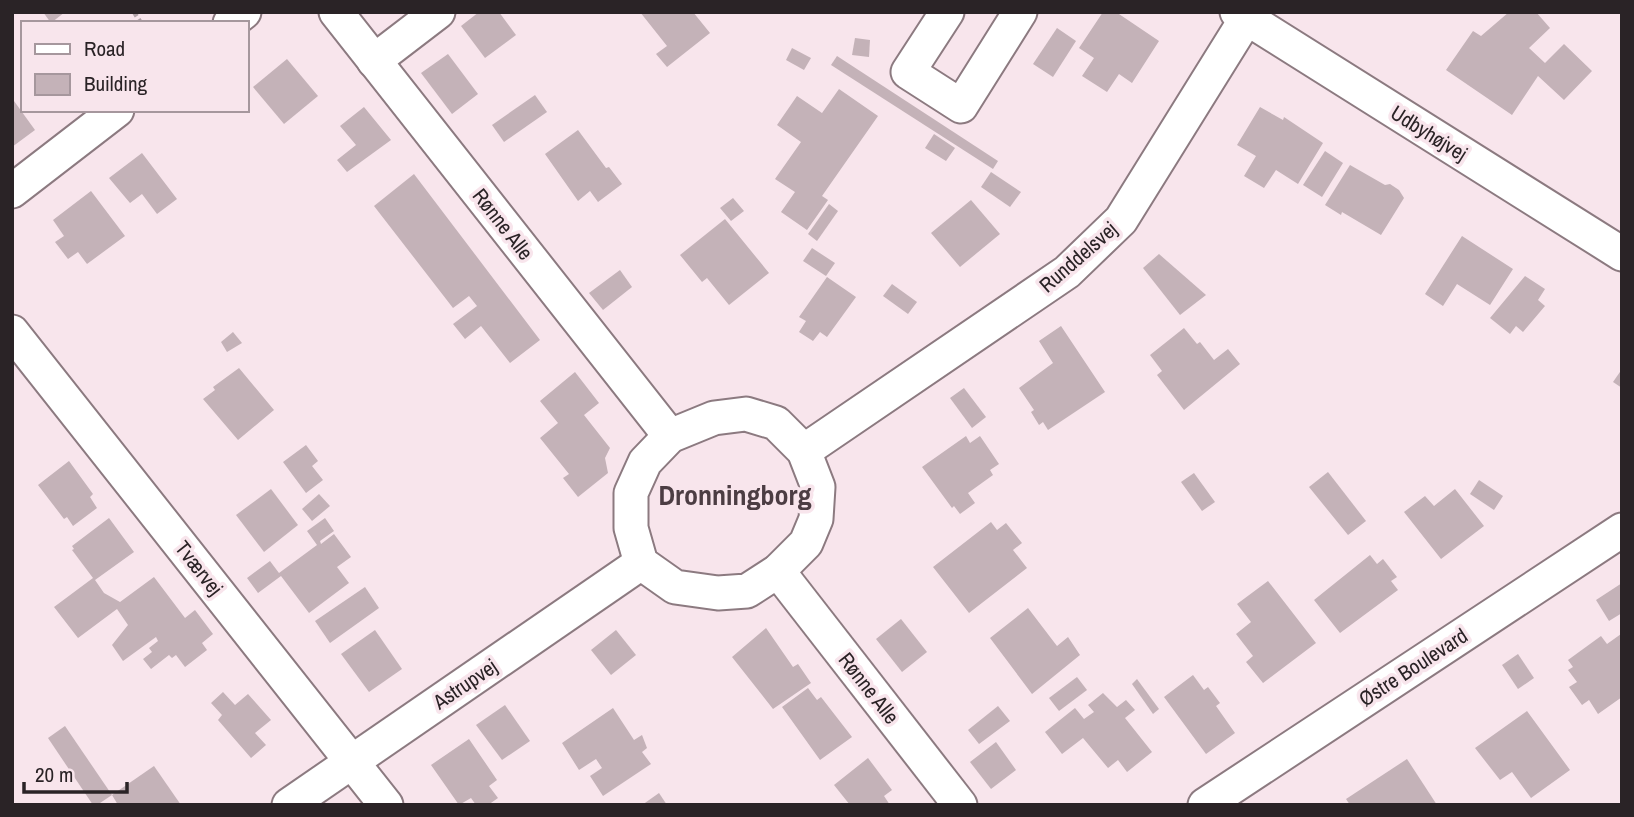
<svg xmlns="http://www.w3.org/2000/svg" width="1634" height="817" font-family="'Archivo Narrow',sans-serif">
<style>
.building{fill:#c4b2b8}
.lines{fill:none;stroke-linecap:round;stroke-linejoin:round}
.minor-casing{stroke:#8c7a80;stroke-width:37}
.path{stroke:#b0a1a7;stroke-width:4.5;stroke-dasharray:5 3.5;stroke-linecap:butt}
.minor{stroke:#fff;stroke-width:33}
.labels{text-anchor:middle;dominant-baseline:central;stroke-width:7;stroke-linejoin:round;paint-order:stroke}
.street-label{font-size:21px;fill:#2a2326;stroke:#f8e5ec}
.district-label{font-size:28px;font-weight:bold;fill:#4c3d43;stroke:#f8e5ec}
</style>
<rect width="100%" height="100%" fill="#f8e5ec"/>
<g class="building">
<polygon points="43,12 65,12 51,23"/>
<polygon points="479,12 499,12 516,35 485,58 461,26"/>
<polygon points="640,12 693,12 710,33 667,67 656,54 667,46"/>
<polygon points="1103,12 1116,12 1159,41 1132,83 1119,74 1107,92 1082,76 1094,58 1079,48"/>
<polygon points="1509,12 1536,12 1550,28 1529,48 1545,63 1564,44 1592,71 1564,100 1538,76 1512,115 1446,70 1473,31 1481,36"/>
<polygon points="1057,28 1076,41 1053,77 1033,64"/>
<polygon points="855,38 870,40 869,57 852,55"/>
<polygon points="792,48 811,58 804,70 786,60"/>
<polygon points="448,54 478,94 452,114 421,73"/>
<polygon points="837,56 998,161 993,169 831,65"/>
<polygon points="287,59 318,96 284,124 253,87"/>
<polygon points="839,89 878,116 822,196 828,200 807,230 781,212 795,192 775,179 801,142 777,125 797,96 822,113"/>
<polygon points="535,95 547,112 504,142 492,125"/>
<polygon points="14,101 35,130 12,147 12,102"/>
<polygon points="364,107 391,140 347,172 337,160 356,145 340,126"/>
<polygon points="1260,107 1283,120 1284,117 1323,143 1298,184 1276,170 1264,188 1244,176 1256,156 1237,145"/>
<polygon points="578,130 606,168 609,167 622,184 598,202 590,191 578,201 545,154"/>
<polygon points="934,134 955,148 946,161 925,148"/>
<polygon points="1325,151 1343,163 1322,197 1303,185"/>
<polygon points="142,153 177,199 157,214 142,194 130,203 109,178"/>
<polygon points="1350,165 1385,185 1390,184 1399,190 1404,198 1381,235 1342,212 1341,215 1325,205"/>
<polygon points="991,172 1021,192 1010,207 981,187"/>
<polygon points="414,174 540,340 510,363 481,326 465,339 453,324 477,306 469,296 453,308 374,206"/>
<polygon points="91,191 125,236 87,264 78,252 68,259 55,242 64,236 53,220"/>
<polygon points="733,198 744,211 731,221 720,208"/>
<polygon points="971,200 1000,234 960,267 931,233"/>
<polygon points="829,204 838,211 817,241 808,234"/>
<polygon points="725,219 769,273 729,305 707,278 702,282 680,255"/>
<polygon points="1462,236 1513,269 1490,305 1457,284 1443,306 1425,294"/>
<polygon points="812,248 835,263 826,276 803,261"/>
<polygon points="1159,254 1206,295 1180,315 1143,268"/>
<polygon points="620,270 632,287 603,310 589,293"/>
<polygon points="1525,276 1545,289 1538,300 1545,306 1523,332 1516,326 1510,334 1490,318"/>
<polygon points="827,277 856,297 827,337 820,332 813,341 799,332 806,321 799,317"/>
<polygon points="892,284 917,302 908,314 883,296"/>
<polygon points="1061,326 1105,392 1048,430 1043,422 1039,425 1031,412 1034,410 1019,388 1053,363 1039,341"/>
<polygon points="1184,328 1197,344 1200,342 1214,360 1228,349 1240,364 1184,410 1157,375 1162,371 1150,355"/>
<polygon points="233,332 242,343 227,352 221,342"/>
<polygon points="239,368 274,410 238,440 203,399 215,390 213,387"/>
<polygon points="1622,369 1622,388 1613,382"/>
<polygon points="575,372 599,403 584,415 610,448 605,458 608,473 578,497 563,478 569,474 540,438 558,423 540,401"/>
<polygon points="964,388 986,417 972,428 950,398"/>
<polygon points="966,436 970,443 980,436 999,464 990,470 993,475 968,493 975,503 960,514 954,506 952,508 922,467"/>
<polygon points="306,445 318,461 312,466 323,480 306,493 283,462"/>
<polygon points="69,461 93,494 90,497 97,508 73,526 67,517 64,519 38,485"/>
<polygon points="1328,472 1366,521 1348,535 1309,487"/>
<polygon points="1194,473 1215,502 1202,511 1181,482"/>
<polygon points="1479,480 1503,496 1494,510 1470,494"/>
<polygon points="271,489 298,525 264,552 236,515"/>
<polygon points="1455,489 1484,526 1441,559 1404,512 1425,496 1434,506"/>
<polygon points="319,494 330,506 312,521 302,509"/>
<polygon points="109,518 134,552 95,580 104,593 120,602 154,577 185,618 195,610 213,634 202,643 207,650 185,667 176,655 172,658 169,655 151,669 143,659 152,652 149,648 158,641 156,637 123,661 112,645 128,625 117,609 78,638 54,607 93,578 72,550 74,549 72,546"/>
<polygon points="325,518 334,531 320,541 321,544 334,534 351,557 337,567 349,583 309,613 281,576 258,593 247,578 270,561 279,573 317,545 307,531"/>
<polygon points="991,522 997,530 1006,523 1022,543 1013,550 1027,568 969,613 933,567"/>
<polygon points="1370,555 1377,564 1383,559 1397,577 1391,581 1398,590 1340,633 1314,600"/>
<polygon points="1268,581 1316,643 1263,683 1246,662 1253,656 1236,634 1251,622 1237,604"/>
<polygon points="1622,583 1622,613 1609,621 1596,600"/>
<polygon points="365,587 379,608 330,643 315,621"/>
<polygon points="1028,608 1057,646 1068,637 1080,655 1032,694 990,638"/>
<polygon points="901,619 927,652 902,672 876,639"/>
<polygon points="766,628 793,667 798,664 811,683 773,709 732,657"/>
<polygon points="375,630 402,669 369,692 341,654"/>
<polygon points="616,630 636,655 611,675 591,650"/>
<polygon points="1621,634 1622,697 1598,714 1589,700 1582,705 1569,687 1577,682 1568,670 1573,667 1568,660 1601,636 1607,644"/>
<polygon points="1518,654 1534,678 1518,689 1502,665"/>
<polygon points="1193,675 1204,690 1208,687 1220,703 1216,706 1235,733 1206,754 1164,697"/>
<polygon points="1077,677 1087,690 1059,711 1049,698"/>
<polygon points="1137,679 1159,709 1153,714 1132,684"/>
<polygon points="808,688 817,700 821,697 852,737 820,760 782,707"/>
<polygon points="223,692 235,705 248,694 271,720 255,733 266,745 251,758 218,720 222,715 211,703"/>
<polygon points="1103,693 1117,707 1126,700 1135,710 1125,718 1152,752 1127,772 1118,760 1108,768 1083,738 1062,754 1045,732 1075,708 1084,719 1094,712 1088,705"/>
<polygon points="505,705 530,741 502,760 476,725"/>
<polygon points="998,706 1010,721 979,744 968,730"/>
<polygon points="613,708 634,740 642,735 647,748 642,752 651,764 603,796 590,776 602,768 596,759 579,770 562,743"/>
<polygon points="1527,711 1570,770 1531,798 1512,772 1500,780 1475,748"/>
<polygon points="65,726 112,795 97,805 93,805 48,738"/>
<polygon points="469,739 497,780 489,786 498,798 488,805 476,805 471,798 459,805 431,765"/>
<polygon points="996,742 1016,770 991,789 970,762"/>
<polygon points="868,758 892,790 884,796 890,805 850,805 834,785"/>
<polygon points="1407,759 1437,805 1350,805 1346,799"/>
<polygon points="154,766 181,805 118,805 112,795"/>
<polygon points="659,793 667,805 642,805"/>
</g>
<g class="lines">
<defs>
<g id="minor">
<polyline points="336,12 670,436"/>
<polyline points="947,12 908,72 961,106 1020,12"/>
<polyline points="1237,12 1622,254"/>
<polyline points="230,23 244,12"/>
<polyline points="374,61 438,12"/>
<polyline points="12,191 117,110"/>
<polyline points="12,332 386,805"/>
<polygon points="746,414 776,423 804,451 818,487 816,519 806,543 778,571 747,591 718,593 675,587 641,563 631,528 631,493 645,462 670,436 714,418"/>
<polyline points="804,451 1067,272 1121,220 1246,19"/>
<polyline points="778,571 960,805"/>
<polyline points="289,805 641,563"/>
<polyline points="1205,805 1622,530"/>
</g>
</defs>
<use href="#minor" class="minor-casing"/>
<polyline class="path" points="134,12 141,23"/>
<use href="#minor" class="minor"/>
</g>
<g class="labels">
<g class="street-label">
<text transform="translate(1429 133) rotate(32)">Udbyhøjvej</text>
<text transform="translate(503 224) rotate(52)">Rønne Alle</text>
<text transform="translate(1078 257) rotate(-41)">Runddelsvej</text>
<text transform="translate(199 568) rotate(52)">Tværvej</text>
<text transform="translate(1413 667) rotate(-33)">Østre Boulevard</text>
<text transform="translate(465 684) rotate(-34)">Astrupvej</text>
<text transform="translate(869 688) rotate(52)">Rønne Alle</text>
</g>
<g class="district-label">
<text x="735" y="495">Dronningborg</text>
</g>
</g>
<rect width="1634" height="817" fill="none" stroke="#2a2326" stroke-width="28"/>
<rect x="21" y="21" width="228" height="91" fill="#f8e5ec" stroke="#a6979d" stroke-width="2"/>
<rect x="35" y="44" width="35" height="10" fill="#ffffff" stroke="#a6979d" stroke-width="2"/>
<text x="84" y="56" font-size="21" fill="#2a2326">Road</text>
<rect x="35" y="74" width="35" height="21" fill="#c4b2b8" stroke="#a6979d" stroke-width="2"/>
<text x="84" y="91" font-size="21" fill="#2a2326">Building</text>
<path d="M24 782v10h103v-10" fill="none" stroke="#2a2326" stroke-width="3.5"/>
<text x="35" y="782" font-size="21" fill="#2a2326" stroke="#f8e5ec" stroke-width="5" paint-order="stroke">20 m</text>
</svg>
